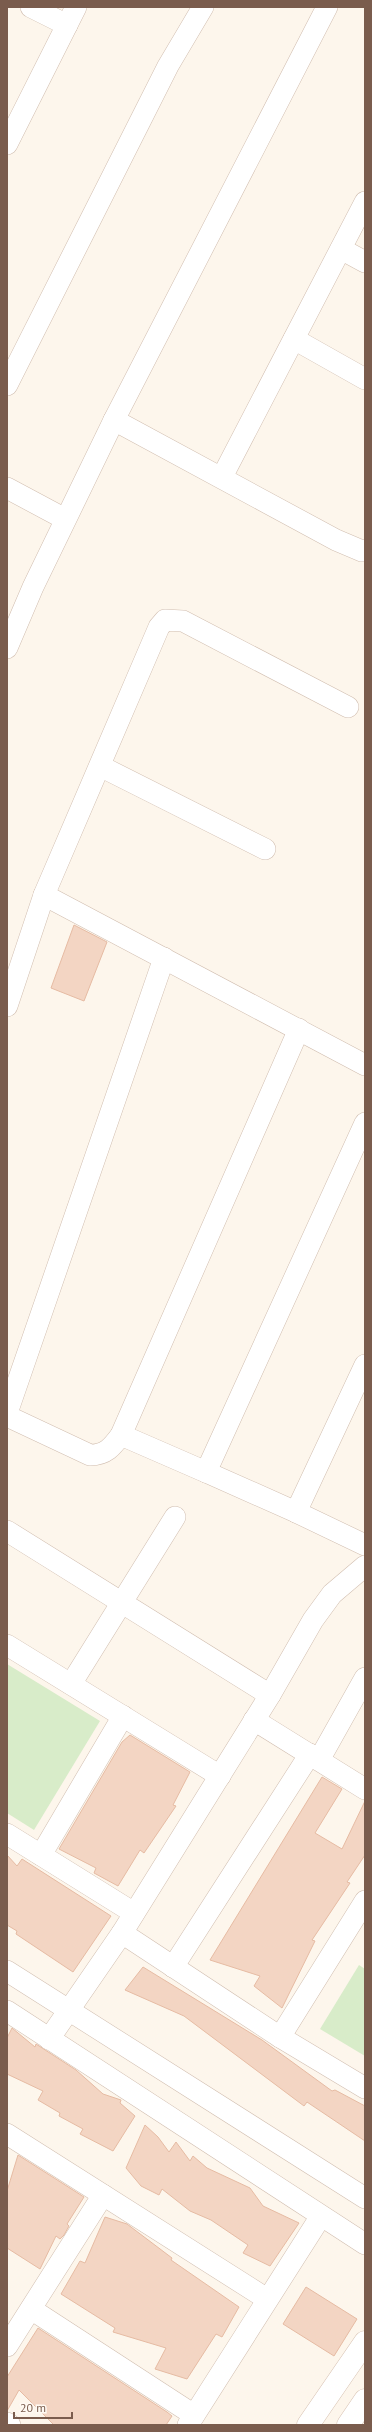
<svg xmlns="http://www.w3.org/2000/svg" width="372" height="2432" font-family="'PT Sans',sans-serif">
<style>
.green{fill:#d8ecc9}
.building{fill:#f3d5c3;stroke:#e6bba3}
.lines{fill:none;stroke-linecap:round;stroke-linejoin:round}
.street-casing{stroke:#d1beb0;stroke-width:22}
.secondary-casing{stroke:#d6c0b0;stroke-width:23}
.street{stroke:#fff;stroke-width:21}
.secondary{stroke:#fff;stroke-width:22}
</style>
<rect width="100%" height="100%" fill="#fdf6ec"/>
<g class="green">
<polygon points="7,1664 100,1721 34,1830 7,1813"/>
<polygon points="359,1965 365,1969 365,2056 320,2029"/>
</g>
<g class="building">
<polygon points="74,925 107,942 84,1001 51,988"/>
<polygon points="130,1735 190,1772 173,1805 176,1806 144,1853 140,1850 118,1886 94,1873 96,1868 59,1849 122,1742"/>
<polygon points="322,1777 342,1789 315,1833 342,1849 365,1801 365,1855 347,1882 350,1883 312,1940 315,1941 282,2008 254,1986 260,1976 210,1960"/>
<polygon points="7,1855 17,1866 22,1859 111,1916 73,1972 16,1934 17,1931 7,1925"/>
<polygon points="143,1967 262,2040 332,2091 335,2090 365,2106 365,2141 307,2102 304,2106 184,2016 125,1990"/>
<polygon points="12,2028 35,2047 36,2044 76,2070 103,2094 121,2100 120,2103 135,2116 113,2151 80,2134 83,2129 59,2116 60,2113 38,2100 43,2091 7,2074 7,2038"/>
<polygon points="145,2125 158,2137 169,2152 176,2142 190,2161 193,2156 207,2168 250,2188 263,2206 299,2223 270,2266 243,2253 248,2245 211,2220 190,2211 162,2189 159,2195 141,2186 126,2168"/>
<polygon points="18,2155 84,2197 67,2224 69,2226 64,2235 60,2239 56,2236 40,2269 7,2248 7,2191"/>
<polygon points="105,2217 127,2224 172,2258 171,2260 239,2307 222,2337 216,2334 187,2379 155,2369 166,2348 113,2332 115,2328 61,2294 80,2261 85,2263"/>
<polygon points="306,2287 357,2319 334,2356 283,2324"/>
<polygon points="38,2328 167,2412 172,2416 166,2425 54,2425 19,2390 7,2411 7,2377"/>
</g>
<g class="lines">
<defs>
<g id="street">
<polyline points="31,7 67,25"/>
<polyline points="7,144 76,7"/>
<polyline points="341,249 365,262"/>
<polyline points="294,339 365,379"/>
<polyline points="7,385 168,66 203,7"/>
<polyline points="114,420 327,7"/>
<polyline points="222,477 365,202"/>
<polyline points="7,488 65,519"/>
<polyline points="7,648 33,587 114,420 336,540 362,551 365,550"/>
<polyline points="100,766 265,849"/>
<polyline points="44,895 159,627 165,620 183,621 348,707"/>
<polyline points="7,1006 44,895 365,1065"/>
<polyline points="365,1365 296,1512 365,1545"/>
<polyline points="7,1413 164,958"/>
<path d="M7,1416L90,1455C106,1455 112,1447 121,1435L299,1029"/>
<polyline points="121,1435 206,1472"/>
<polyline points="296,1512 206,1472 365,1123"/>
<polyline points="7,1531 270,1695"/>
<polyline points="7,1645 220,1776"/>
<polyline points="71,1684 175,1517"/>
<polyline points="254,1720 365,1789"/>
<polyline points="319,1760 365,1678"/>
<polyline points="7,1834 134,1913"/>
<polyline points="41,1855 123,1716"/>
<polyline points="122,1933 280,2037 365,2088"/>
<polyline points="173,1967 310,1754"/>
<polyline points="7,1971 365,2198"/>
<polyline points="7,2011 365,2244"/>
<polyline points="280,2037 365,1901"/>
<polyline points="49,2039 122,1933 270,1695 313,1620 332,1594 365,1566"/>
<polyline points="7,2134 267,2299"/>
<polyline points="31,2309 194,2415"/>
<polyline points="7,2346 103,2195"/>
<polyline points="7,2423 10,2425"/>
<polyline points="188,2425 321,2216"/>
</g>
<g id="secondary">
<polyline points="308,2425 365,2342"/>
<polyline points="348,2425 365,2400"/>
</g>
</defs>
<use href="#street" class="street-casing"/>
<use href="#secondary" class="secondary-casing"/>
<use href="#street" class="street"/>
<use href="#secondary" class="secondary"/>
</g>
<rect width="372" height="2432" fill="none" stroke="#7a5c4d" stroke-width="16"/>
<path d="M14 2412v6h58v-6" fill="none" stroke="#7a5c4d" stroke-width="2"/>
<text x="20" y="2412" font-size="12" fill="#7a5c4d" stroke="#fffaf3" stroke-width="3" paint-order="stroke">20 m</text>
</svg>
